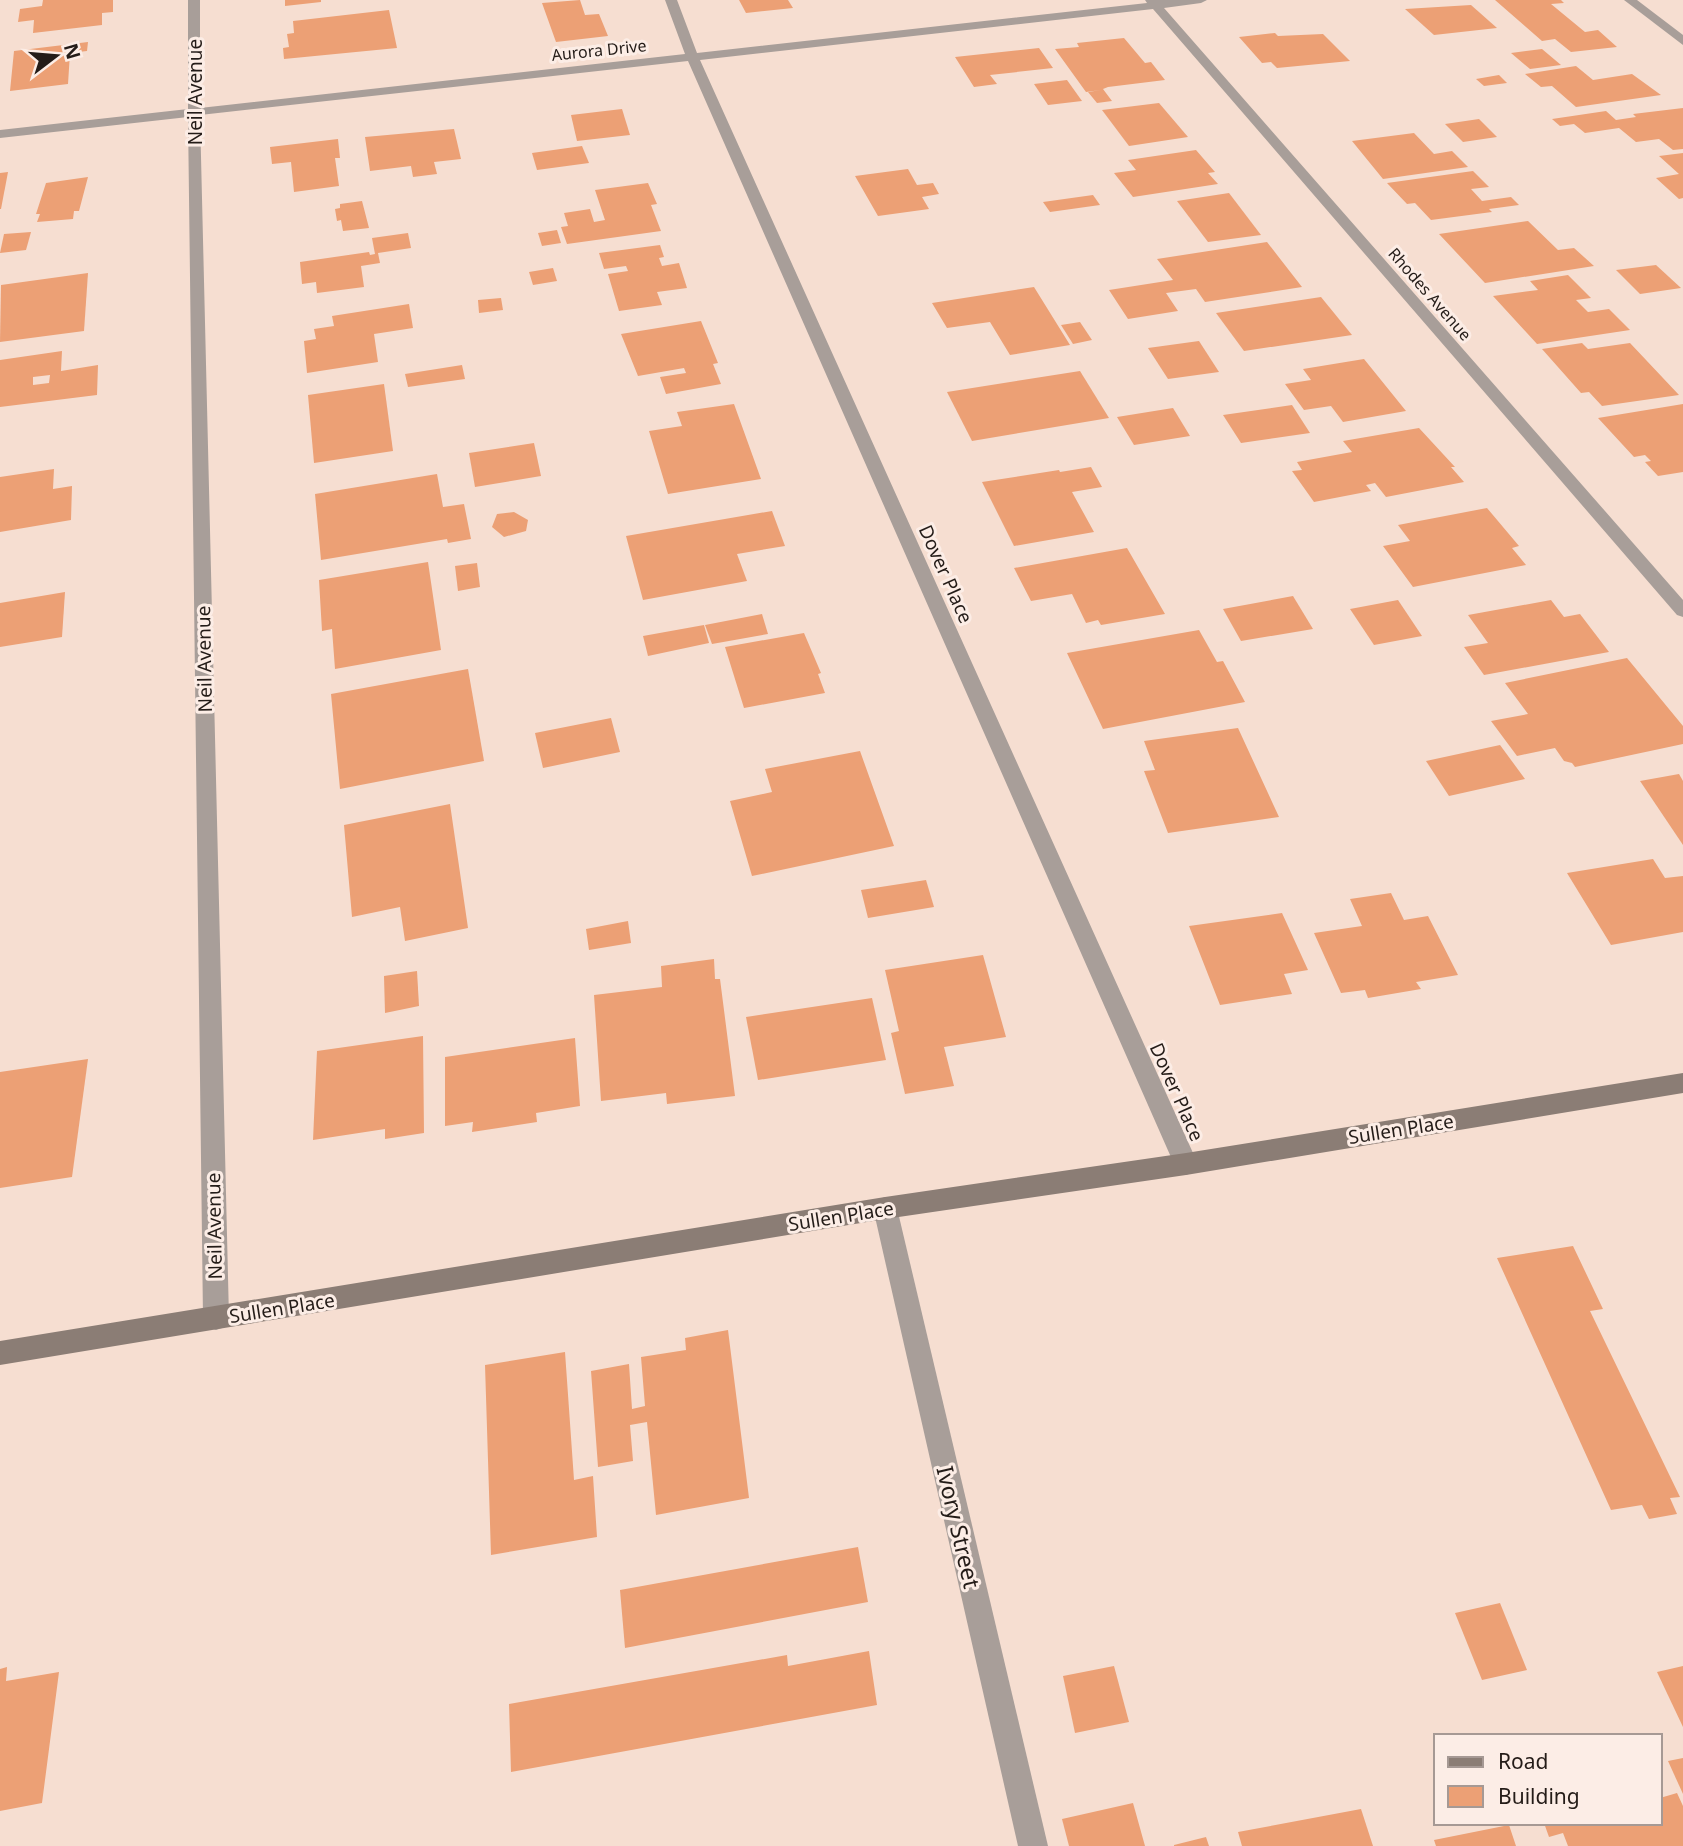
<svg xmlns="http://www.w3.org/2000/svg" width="1683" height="1846" font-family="'Noto Sans',sans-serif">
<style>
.building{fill:#eca075;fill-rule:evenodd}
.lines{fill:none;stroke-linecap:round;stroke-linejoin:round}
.street{fill:#a89e99;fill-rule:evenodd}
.secondary{fill:#8b7d75;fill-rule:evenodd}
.labels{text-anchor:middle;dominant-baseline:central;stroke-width:6;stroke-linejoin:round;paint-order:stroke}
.far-street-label{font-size:16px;fill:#241c18;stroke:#fcede6}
.street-label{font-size:19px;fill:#241c18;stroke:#fcede6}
.near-street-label{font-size:23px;fill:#241c18;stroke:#fcede6}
</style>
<rect width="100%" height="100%" fill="#f6ded1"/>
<g class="building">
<polygon points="43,0 113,0 113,12 102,13 102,25 33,33 34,20 18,22 20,9 42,6"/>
<polygon points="285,0 321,0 321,2 285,6"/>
<polygon points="580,0 585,15 599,14 608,36 556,42 542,3"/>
<polygon points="739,0 788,0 793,8 746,13"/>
<polygon points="1495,0 1561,0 1564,3 1551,4 1585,32 1598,30 1617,47 1571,52 1555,39 1542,41"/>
<polygon points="1471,5 1497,28 1434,35 1405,9"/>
<polygon points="389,10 397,48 284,59 283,48 289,47 287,34 294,33 293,21"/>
<polygon points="1275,33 1278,36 1323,34 1350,61 1277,68 1271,62 1262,63 1239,37"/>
<polygon points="1124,38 1145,63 1151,62 1165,80 1108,87 1103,89 1112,101 1097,103 1088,92 1101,90 1086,92 1055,49 1079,47 1077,43"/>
<polygon points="88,42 87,51 70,53 68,84 10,91 14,51"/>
<polygon points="1039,48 1053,68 990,75 997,84 974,87 955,57"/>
<polygon points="1542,49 1561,65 1530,69 1511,53"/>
<polygon points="1576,66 1593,80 1632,74 1661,95 1576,107 1552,86 1541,87 1525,74"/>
<polygon points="1499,75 1507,83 1484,86 1476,79"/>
<polygon points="1067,80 1082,101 1048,105 1034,84"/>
<polygon points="1159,103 1188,137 1129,146 1102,110"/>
<polygon points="1683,108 1683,149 1673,150 1659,139 1636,142 1619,128 1585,133 1574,124 1560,126 1552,119 1606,111 1616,120 1636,117 1633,114"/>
<polygon points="622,109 630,135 577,141 571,115"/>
<polygon points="1479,119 1497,137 1463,142 1445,124"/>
<polygon points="454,129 461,159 434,162 437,174 413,177 411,166 370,171 365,137"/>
<polygon points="1414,133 1434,154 1452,151 1468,167 1383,179 1352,141"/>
<polygon points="338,139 340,158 335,158 339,186 294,192 291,162 272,164 270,147"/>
<polygon points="582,146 589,163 537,170 532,153"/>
<polygon points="1196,150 1215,172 1208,173 1218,184 1133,197 1114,173 1136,170 1128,160"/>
<polygon points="1683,153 1683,198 1679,199 1656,178 1679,174 1659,156"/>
<polygon points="908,169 917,185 933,183 939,194 922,197 929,209 878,216 855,176"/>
<polygon points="1473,171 1489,187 1471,189 1482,201 1511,197 1519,205 1489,209 1492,212 1431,220 1415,203 1407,204 1387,183"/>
<polygon points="8,172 1,209 0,209 0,173"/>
<polygon points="88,177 79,211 74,211 73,219 37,222 40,214 36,214 46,183"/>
<polygon points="648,183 657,204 651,205 661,231 567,244 561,227 568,226 564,213 590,209 594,222 605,220 595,190"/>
<polygon points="1229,193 1261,235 1208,242 1177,201"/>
<polygon points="1093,195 1100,205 1050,212 1043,202"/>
<polygon points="362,201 369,228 343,231 341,220 337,221 335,209 340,208 340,204"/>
<polygon points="1528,221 1558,250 1574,248 1594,266 1485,283 1439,234"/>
<polygon points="557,230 561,243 542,246 538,233"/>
<polygon points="31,232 26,250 0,253 4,234"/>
<polygon points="408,233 411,248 378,253 380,263 361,266 364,287 317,293 316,282 302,284 300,262 369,252 370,255 375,254 372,238"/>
<polygon points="1267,242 1302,287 1205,302 1196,289 1166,293 1178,311 1128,319 1109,290 1173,280 1157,259"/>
<polygon points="660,245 664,257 659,258 662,266 679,263 687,288 657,292 662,305 619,311 608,274 628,271 626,266 604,269 599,253"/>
<polygon points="1656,265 1681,288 1640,294 1616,270"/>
<polygon points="553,268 557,281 533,285 529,272"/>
<polygon points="88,273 84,331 0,342 1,285"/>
<polygon points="1568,275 1591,298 1576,300 1588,312 1609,309 1630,330 1537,344 1493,296 1538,290 1530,281"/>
<polygon points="1034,287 1070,345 1010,355 990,322 947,328 932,303"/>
<polygon points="1321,297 1352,335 1244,351 1216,313"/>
<polygon points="501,298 503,310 479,313 478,300"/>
<polygon points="409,304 413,328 374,334 378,362 307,373 304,341 316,339 314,329 334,326 332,316"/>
<polygon points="701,321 718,363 713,364 721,384 666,394 660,377 686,373 684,368 638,376 621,334"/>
<polygon points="1080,322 1092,340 1073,344 1061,325"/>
<polygon points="1199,341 1219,372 1168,379 1148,348"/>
<polygon points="1582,343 1588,349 1630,343 1679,395 1602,406 1589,392 1581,393 1542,349"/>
<path d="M62,351L61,371L98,365L97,395L0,407V360ZM50,375L49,383L33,385V377Z"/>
<polygon points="1364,359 1406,411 1343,422 1331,406 1304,410 1285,384 1311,380 1303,369"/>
<polygon points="462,365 465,379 408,387 405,374"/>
<polygon points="1080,371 1109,418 972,441 947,392"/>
<polygon points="384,384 393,451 314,463 308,395"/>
<polygon points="734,404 761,479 668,494 649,431 682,426 677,412"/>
<polygon points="1683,404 1683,472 1658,476 1645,462 1651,461 1645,455 1634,457 1598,418"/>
<polygon points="1292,405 1310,433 1241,443 1223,415"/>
<polygon points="1173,408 1190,436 1134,445 1117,417"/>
<polygon points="1419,428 1455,467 1451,467 1464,482 1386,497 1375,483 1366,485 1371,491 1314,502 1292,471 1302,470 1297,462 1352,452 1343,441"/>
<polygon points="534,443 541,476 475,487 469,453"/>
<polygon points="1091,467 1102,487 1072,492 1094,532 1014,546 982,482 1059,470 1060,472"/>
<polygon points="54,469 53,489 72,486 71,520 0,532 0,477"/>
<polygon points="437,474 443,507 464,504 471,539 448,543 447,539 321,560 315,494"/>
<polygon points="1487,508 1519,546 1512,548 1526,565 1413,587 1383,546 1410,541 1398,525"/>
<polygon points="772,511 785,546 737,554 747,581 643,600 626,536"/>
<polygon points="514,512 528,520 526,531 504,537 492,527 497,514"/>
<polygon points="1127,548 1165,614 1101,625 1098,620 1086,623 1072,594 1031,601 1014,568"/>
<polygon points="428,562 441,650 335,669 332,629 322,631 319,580"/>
<polygon points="477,563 480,587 458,591 455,566"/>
<polygon points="65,592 62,637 0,647 0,603"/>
<polygon points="1293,596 1313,629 1241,641 1223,609"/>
<polygon points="1398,600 1422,636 1374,645 1350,609"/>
<polygon points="1551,600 1564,617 1580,614 1609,652 1484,675 1464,647 1488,643 1468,615"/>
<polygon points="762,614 768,634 712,644 705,625"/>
<polygon points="704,625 709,643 648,656 643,636"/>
<polygon points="1199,630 1217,662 1223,661 1245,702 1103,729 1067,653"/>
<polygon points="804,633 821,673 818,674 825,693 744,708 725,647"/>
<polygon points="1627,658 1683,726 1683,744 1575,767 1572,763 1564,761 1555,748 1517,756 1491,721 1528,714 1505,683"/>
<polygon points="468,669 484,761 340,789 331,694"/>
<polygon points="611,718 620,752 543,768 535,733"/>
<polygon points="1238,728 1279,817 1168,833 1144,771 1155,770 1144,741"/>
<polygon points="1500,745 1525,779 1449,796 1426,761"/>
<polygon points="860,751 894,846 752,876 730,801 772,792 765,769"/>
<polygon points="1679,774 1683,781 1683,845 1640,781"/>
<polygon points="450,804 468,928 405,941 400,907 352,917 344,825"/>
<polygon points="1653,859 1665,878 1683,876 1683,932 1611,945 1567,873"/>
<polygon points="926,880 934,907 868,918 861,890"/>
<polygon points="1391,893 1404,920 1428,916 1458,975 1416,982 1421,989 1368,998 1365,990 1341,993 1314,933 1362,926 1350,899"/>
<polygon points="1282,913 1308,970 1284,974 1292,994 1220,1005 1189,926"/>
<polygon points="628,921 631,943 589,950 586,929"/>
<polygon points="983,955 1006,1037 944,1047 954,1086 905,1094 891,1033 899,1031 885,970"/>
<polygon points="714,959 715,979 720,979 735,1096 667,1104 666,1093 601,1101 594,995 662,987 661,966"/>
<polygon points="417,971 419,1006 385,1013 384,976"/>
<polygon points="872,998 886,1060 758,1080 746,1017"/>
<polygon points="423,1036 424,1133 385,1139 385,1129 313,1140 317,1051"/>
<polygon points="575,1038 580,1106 536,1113 537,1122 472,1132 473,1122 445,1126 445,1057"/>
<polygon points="88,1059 72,1177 0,1188 0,1072"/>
<polygon points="1573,1246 1603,1309 1590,1311 1680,1497 1670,1498 1677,1514 1649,1519 1642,1505 1611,1510 1497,1258"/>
<polygon points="728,1330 749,1498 656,1515 647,1422 630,1425 633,1461 598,1467 591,1371 629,1364 632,1409 645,1406 641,1357 686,1350 685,1338"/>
<polygon points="565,1352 574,1480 593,1476 597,1537 491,1555 485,1365"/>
<polygon points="858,1547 868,1602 625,1648 620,1590"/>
<polygon points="1500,1603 1527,1670 1482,1680 1455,1613"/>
<polygon points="869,1651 877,1705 511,1772 509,1704 787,1655 788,1666"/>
<polygon points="1114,1666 1129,1722 1075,1733 1063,1676"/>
<polygon points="1683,1666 1683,1727 1657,1672"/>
<polygon points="7,1667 6,1681 59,1672 42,1803 0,1811 0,1669"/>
<polygon points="1683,1758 1683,1794 1668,1761"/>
<polygon points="1677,1793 1683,1806 1683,1846 1568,1846 1563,1833 1549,1837 1544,1823 1660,1823 1660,1798"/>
<polygon points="1133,1803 1145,1846 1069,1846 1062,1819"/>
<polygon points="1361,1809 1373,1846 1242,1846 1238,1832"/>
<polygon points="1509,1825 1516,1846 1436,1846 1434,1840"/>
<polygon points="1206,1837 1209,1846 1174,1846 1174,1845"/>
</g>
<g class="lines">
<g class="street">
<polygon points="188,0 200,0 200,108 685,54 665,0 677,0 697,53 1147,3 1145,0 1207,0 1201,3 1164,8 1683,600 1683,617 1677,615 1153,9 700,60 1198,1164 1194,1172 1186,1175 1178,1172 1174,1164 688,61 200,115 229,1318 225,1327 216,1330 207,1327 203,1318 188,117 0,138 0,130 188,109"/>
<polygon points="1624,0 1637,0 1683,35 1683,45"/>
<polygon points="885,1197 893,1200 897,1208 1048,1846 1018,1846 873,1208 877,1200"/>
</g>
<polygon class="secondary" points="1683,1073 1683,1093 1186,1175 885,1219 0,1365 0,1341 885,1197 1186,1153"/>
</g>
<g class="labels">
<g class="far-street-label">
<text transform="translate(599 50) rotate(-6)">Aurora Drive</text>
<text transform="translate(1430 294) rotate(49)">Rhodes Avenue</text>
</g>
<g class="street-label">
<text transform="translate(195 92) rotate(-90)">Neil Avenue</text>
<text transform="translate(946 574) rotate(66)">Dover Place</text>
<text transform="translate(204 659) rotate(-91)">Neil Avenue</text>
<text transform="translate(1177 1092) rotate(66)">Dover Place</text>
<text transform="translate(1401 1129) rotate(-9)">Sullen Place</text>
<text transform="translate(841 1216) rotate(-9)">Sullen Place</text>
<text transform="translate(214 1226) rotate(-91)">Neil Avenue</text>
<text transform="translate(282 1308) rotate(-9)">Sullen Place</text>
</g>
<g class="near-street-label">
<text transform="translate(959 1527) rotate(77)">Ivory Street</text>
</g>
</g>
<rect x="1434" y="1734" width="228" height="91" fill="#fcede6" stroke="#a69994" stroke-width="2"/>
<rect x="1448" y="1757" width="35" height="10" fill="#8b7d75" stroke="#a69994" stroke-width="2"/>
<text x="1498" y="1769" font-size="21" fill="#241c18">Road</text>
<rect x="1448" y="1786" width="35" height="21" fill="#eca075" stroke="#a69994" stroke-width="2"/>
<text x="1498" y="1804" font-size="21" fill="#241c18">Building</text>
<g transform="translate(56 56) rotate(74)" stroke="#fcede6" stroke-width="5" paint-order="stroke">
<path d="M0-5L12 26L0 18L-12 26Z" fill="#241c18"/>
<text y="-10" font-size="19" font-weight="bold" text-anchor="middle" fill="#241c18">N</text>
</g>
</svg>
